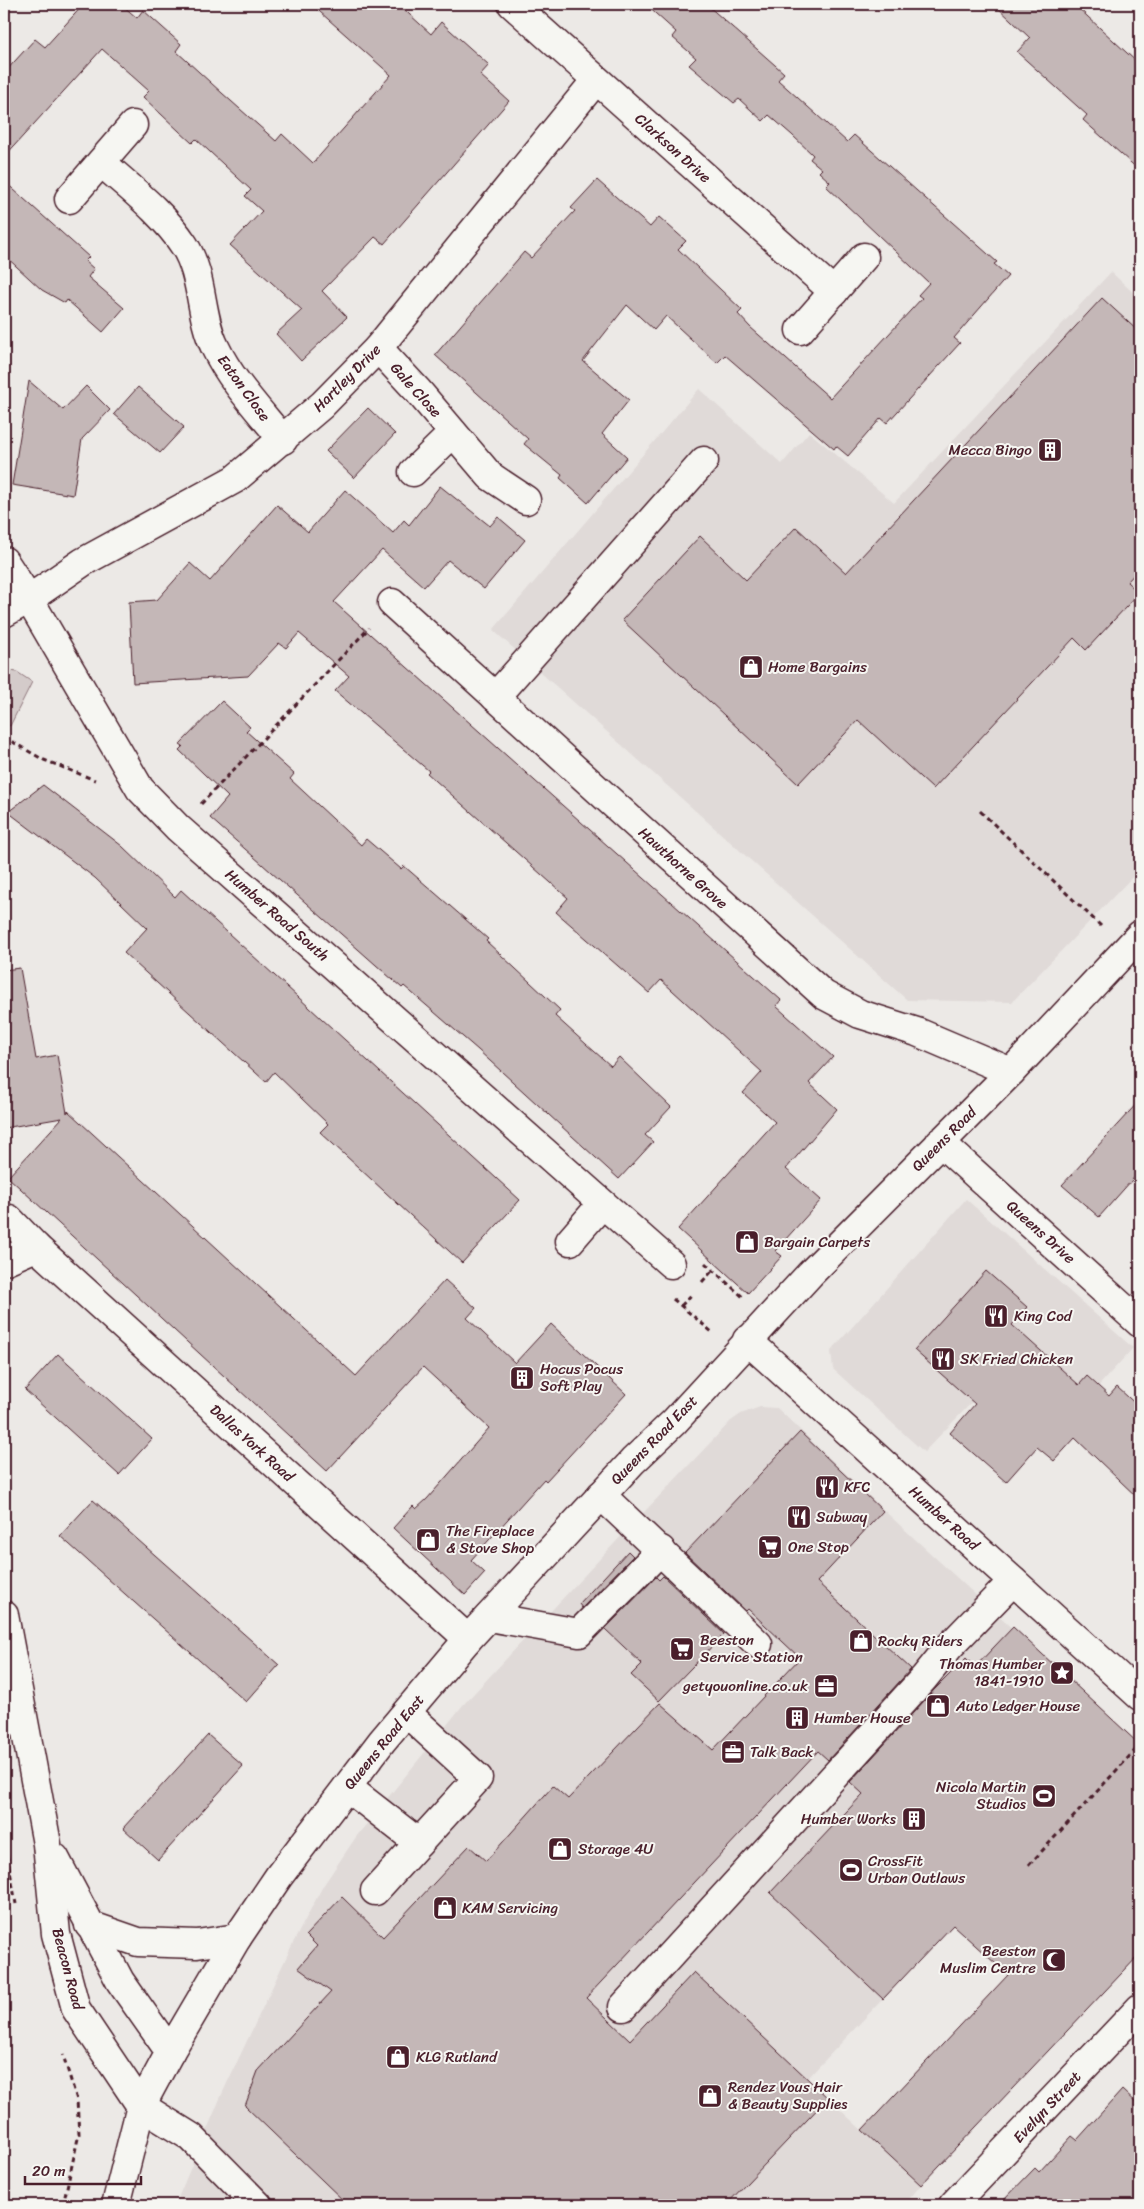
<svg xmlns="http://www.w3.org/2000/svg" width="1144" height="2209" font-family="Sriracha,sans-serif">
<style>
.built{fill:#e0dad8}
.green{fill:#d4cbca;stroke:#8f757a}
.building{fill:#c4b7b7;stroke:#4a1f2b}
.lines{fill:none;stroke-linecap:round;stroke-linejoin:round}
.minor-casing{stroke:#4a1f2b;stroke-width:31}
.major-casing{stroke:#4a1f2b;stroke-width:31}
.path{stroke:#4a1f2b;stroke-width:3;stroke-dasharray:5 4;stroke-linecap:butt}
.minor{stroke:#f6f6f2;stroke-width:28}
.major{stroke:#f6f6f2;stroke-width:28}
.labels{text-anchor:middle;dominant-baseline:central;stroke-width:4;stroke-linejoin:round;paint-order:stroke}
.street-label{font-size:15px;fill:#4a1f2b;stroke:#f6f6f2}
.poi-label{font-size:15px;fill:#4a1f2b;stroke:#f6f6f2;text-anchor:start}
</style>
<rect width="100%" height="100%" fill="#ece9e6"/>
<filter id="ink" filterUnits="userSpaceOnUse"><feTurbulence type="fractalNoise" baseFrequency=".02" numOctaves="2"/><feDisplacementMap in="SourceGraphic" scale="10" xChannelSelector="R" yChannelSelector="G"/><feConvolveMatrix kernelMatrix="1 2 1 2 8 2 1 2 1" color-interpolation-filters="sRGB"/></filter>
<g filter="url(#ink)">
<g class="built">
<polygon points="1111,272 1140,299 1140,869 1012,1002 907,1000 493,630 699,389 782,464 809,432 894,503"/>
<polygon points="966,1199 1133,1348 1063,1425 1002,1371 924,1452 833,1369 831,1351"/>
<polygon points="760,1407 777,1408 890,1516 1096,1706 953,1925 807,2079 921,2185 904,2205 175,2205 222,2094 293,1943 323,1886 356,1837 463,1705 626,1531 731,1421 741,1414"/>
</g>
<polygon class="green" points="4,670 17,672 32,682 10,726 4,723"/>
<g class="building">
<polygon points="84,4 121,4 137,18 143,10 181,44 176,51 222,93 276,141 282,134 313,163 391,75 311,4 398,4 431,34 441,22 489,65 480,75 509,101 384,244 375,237 322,291 347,317 301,361 276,334 302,310 230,245 262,211 245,196 251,190 196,139 192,143 179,131 143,97 149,91 102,49 4,157 4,73 35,39 45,47"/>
<polygon points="645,4 706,4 784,73 778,80 847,142 854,135 997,262 994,264 1008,276 954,338 960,343 887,423 881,418 848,456 836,446 834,449 725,355 717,363 666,316 654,330 627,305 583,361 629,400 602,434 627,457 588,503 560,478 562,475 524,444 528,439 435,355 524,252 531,258 575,211 571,208 597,180 650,227 659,217 686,241 678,249 742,310 738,314 750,327 830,398 922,298 918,295 929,283 826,186 830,182 819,172 822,169 810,159 813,155 792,135 769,115 763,121 739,99 734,103 689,65 696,58 672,37 676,32"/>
<polygon points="994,4 1074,4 1140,65 1140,171 1083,120 1087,115 1017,52 1030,38"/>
<polygon points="4,181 89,257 85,261 94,269 88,277 124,308 103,332 67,300 65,303 42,290 4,255"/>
<polygon points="1102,298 1140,333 1140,568 1127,582 1139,593 1086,650 1074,638 933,789 858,720 798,784 622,620 700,536 746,580 796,527 846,573"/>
<polygon points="29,381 63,410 86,386 110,410 82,439 73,495 12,485"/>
<polygon points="138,387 184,427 160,453 114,414"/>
<polygon points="368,408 395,434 354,478 326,451"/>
<polygon points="440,486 490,526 498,517 525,540 484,589 448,560 424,587 382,550 334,602 781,1000 776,1006 833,1057 809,1083 837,1109 786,1169 821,1200 775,1251 782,1256 748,1293 678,1229 775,1122 743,1093 762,1072 661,980 649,993 556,912 568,898 427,773 429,771 335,691 349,676 299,633 286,648 279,643 248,676 133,683 129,602 157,600 190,563 210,581 277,505 308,532 345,490 393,533 404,520 409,525"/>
<polygon points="222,701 250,727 246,731 294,774 290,779 361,845 366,839 401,869 404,866 488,939 486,941 560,1010 555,1016 586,1044 611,1066 619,1057 671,1107 645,1135 653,1142 619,1179 478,1050 404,986 402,988 210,818 228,797 179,750 183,746 180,744"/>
<polygon points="43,785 122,846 175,897 181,890 520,1200 462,1263 320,1132 328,1124 274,1072 266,1082 124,953 147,928 95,878 8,812"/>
<polygon points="20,968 36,1059 57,1055 67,1113 68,1111 356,1376 445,1280 476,1308 467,1318 515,1363 551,1324 626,1394 546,1481 544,1479 471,1560 485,1573 465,1595 393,1528 413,1506 416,1509 427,1499 489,1428 423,1367 327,1471 8,1177 62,1118 4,1128 4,970"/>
<polygon points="1140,1100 1140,1171 1099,1217 1062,1185"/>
<polygon points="986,1271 1027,1307 1012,1325 1079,1385 1087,1376 1109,1396 1117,1387 1140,1408 1140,1500 1075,1438 1054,1461 1037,1447 1006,1482 950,1433 975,1404 914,1350"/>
<polygon points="58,1354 152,1439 119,1475 25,1390"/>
<polygon points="800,1432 883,1511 817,1582 911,1669 828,1760 818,1751 586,1998 630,2040 694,1972 828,2098 726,2205 348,2205 245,2106 258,2071 331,1992 298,1968 317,1946 306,1935 342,1897 383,1937 469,1846 486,1861 553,1786 568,1799 660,1703 713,1750 800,1658 748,1609 746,1611 685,1553"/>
<polygon points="93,1500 279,1665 246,1702 60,1536"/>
<polygon points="628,1551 633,1556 582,1608 579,1604"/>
<polygon points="663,1576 724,1634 659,1701 631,1675 642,1664 605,1629 656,1577 659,1580"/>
<polygon points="1013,1627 1140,1745 1140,1954 921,2185 862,2130 1008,1975 953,1925 883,1999 770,1893 863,1794 850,1782 934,1690 966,1658 975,1667"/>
<polygon points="208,1735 243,1766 158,1860 123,1828"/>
<polygon points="1122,2090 1140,2107 1140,2205 999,2205 1035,2168 1039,2172 1072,2136 1077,2140"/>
</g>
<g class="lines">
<defs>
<g id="minor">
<polyline points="512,4 834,292"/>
<path d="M101,162C130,188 163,213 184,245C204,276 199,315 215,347C231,381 259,410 283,440"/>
<polyline points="69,199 133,125"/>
<polyline points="800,330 864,257"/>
<polyline points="378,348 418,391 490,476 526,500"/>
<polyline points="413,472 453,433"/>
<polyline points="4,561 29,599 140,789 178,828 671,1264"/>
<polyline points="392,603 824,995 860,1014 917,1032 1011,1072"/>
<polyline points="4,613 29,599 83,562 235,479 322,405 378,348 596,80"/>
<polyline points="495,697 704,461"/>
<polyline points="940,1142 1140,1323"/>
<polyline points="9,1219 36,1247 468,1639"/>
<polyline points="570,1241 602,1204"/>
<polyline points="4,1261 36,1247"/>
<polyline points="747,1340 1140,1696"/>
<polyline points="601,1495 758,1644"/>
<polyline points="4,1615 47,1844 56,1934 76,2009 141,2106 191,2137 258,2205"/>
<polyline points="489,1617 579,1633 661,1550"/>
<polyline points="347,1787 419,1843"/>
<polyline points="55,1858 120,1981 170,2052"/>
<polyline points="375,1891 478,1778 407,1713"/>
<polyline points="89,1925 138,1942 197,1944 237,1938"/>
<polyline points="623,2007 924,1678 949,1647 1013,1581"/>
<polyline points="953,2205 1140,2008"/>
</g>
<polyline id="major" points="116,2205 141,2106 170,2052 237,1938 279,1876 382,1741 468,1639 633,1461 674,1422 810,1274 1011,1072 1140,935"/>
</defs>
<use href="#minor" class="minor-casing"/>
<use href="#major" class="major-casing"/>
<g class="path">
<polyline points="4,737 44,760 95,780"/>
<polyline points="201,804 369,628"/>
<polyline points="980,811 1101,926"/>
<polyline points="705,1263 743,1297"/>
<polyline points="702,1282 713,1270"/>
<polyline points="673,1299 712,1332"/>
<polyline points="681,1306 693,1293"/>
<polyline points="4,1838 16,1904"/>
<polyline points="1029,1865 1140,1745"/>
<polyline points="4,2202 5,2205"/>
<polyline points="63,2205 79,2134 77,2100 63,2055"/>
</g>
<use href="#minor" class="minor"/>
<use href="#major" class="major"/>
</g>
</g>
<defs>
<symbol id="building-square" viewBox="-11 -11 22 22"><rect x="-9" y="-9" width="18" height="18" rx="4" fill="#4a1f2b" stroke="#f6f6f2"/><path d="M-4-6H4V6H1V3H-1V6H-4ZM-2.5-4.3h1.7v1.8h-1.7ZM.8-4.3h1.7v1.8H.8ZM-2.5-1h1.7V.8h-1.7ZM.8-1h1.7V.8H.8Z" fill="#fff"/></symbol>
<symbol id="shop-square" viewBox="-11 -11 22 22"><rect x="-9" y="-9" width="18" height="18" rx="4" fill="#4a1f2b" stroke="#f6f6f2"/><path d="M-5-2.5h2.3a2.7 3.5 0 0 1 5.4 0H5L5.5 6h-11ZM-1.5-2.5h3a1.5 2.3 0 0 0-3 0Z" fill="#fff"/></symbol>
<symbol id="restaurant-square" viewBox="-11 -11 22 22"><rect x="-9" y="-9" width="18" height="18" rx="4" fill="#4a1f2b" stroke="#f6f6f2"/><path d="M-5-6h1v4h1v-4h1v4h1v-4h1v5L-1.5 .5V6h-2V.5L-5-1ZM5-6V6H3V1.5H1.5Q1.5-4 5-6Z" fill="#fff"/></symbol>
<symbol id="supermarket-square" viewBox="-11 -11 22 22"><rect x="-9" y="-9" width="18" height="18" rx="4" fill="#4a1f2b" stroke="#f6f6f2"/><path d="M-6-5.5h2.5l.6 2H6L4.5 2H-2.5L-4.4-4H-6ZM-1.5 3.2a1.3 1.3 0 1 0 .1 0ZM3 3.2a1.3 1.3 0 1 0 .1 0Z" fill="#fff"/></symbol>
<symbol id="sight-square" viewBox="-11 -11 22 22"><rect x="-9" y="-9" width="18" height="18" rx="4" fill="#4a1f2b" stroke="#f6f6f2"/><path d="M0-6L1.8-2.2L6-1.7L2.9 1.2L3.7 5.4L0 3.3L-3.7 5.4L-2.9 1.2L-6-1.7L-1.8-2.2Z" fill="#fff"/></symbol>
<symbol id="office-square" viewBox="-11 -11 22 22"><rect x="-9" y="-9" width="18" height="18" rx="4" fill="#4a1f2b" stroke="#f6f6f2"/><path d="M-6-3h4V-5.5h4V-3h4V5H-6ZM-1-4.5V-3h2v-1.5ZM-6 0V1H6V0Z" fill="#fff"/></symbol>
<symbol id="stadium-square" viewBox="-11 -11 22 22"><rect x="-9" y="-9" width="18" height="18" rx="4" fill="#4a1f2b" stroke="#f6f6f2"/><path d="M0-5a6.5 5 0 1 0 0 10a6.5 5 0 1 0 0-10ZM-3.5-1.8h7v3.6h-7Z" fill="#fff"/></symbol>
<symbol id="mosque-square" viewBox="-11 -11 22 22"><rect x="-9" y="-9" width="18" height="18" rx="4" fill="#4a1f2b" stroke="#f6f6f2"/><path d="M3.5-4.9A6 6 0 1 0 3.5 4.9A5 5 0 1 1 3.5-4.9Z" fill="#fff"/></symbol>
</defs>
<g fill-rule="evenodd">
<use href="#building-square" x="1036" y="436" width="28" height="28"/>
<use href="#shop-square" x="737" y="653" width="28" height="28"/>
<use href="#shop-square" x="733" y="1228" width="28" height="28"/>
<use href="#restaurant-square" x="982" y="1302" width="28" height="28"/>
<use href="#restaurant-square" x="929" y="1345" width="28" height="28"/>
<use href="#building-square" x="508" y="1364" width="28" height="28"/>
<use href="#restaurant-square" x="813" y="1473" width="28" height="28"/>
<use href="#restaurant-square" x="785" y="1503" width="28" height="28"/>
<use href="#shop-square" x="414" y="1526" width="28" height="28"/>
<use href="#supermarket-square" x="756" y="1533" width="28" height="28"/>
<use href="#shop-square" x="847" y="1627" width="28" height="28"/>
<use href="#supermarket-square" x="668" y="1635" width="28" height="28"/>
<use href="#sight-square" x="1048" y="1659" width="28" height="28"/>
<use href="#office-square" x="812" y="1672" width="28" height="28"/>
<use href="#shop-square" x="924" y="1692" width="28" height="28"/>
<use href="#building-square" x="783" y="1704" width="28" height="28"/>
<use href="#office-square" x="719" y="1738" width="28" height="28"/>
<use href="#stadium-square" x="1030" y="1782" width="28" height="28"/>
<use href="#building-square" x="900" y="1805" width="28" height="28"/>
<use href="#shop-square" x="546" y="1835" width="28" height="28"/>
<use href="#stadium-square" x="837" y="1856" width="28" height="28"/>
<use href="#shop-square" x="431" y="1894" width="28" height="28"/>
<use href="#mosque-square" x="1040" y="1946" width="28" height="28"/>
<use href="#shop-square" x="384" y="2043" width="28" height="28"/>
<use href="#shop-square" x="696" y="2082" width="28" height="28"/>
</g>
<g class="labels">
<g class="street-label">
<text transform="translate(673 148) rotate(42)">Clarkson Drive</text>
<text transform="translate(347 378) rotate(-45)">Hartley Drive</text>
<text transform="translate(244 388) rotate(54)">Eaton Close</text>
<text transform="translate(416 390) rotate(48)">Gale Close</text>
<text transform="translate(683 868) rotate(42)">Hawthorne Grove</text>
<text transform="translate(277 915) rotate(41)">Humber Road South</text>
<text transform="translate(944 1139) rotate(-45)">Queens Road</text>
<text transform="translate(1041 1232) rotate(42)">Queens Drive</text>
<text transform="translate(654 1440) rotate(-46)">Queens Road East</text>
<text transform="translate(252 1443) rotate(42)">Dallas York Road</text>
<text transform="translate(944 1518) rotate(42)">Humber Road</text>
<text transform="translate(384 1742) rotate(-51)">Queens Road East</text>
<text transform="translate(68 1969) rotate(75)">Beacon Road</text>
<text transform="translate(1047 2107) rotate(-47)">Evelyn Street</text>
</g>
<g class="poi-label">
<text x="1032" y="450" text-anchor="end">Mecca Bingo</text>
<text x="768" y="667">Home Bargains</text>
<text x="764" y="1242">Bargain Carpets</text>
<text x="1014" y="1316">King Cod</text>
<text x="960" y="1359">SK Fried Chicken</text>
<text x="540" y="1369">Hocus Pocus<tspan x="540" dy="17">Soft Play</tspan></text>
<text x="844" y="1487">KFC</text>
<text x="816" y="1517">Subway</text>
<text x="446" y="1531">The Fireplace<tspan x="446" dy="17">&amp; Stove Shop</tspan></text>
<text x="788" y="1547">One Stop</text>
<text x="700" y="1640">Beeston<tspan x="700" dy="17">Service Station</tspan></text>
<text x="878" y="1641">Rocky Riders</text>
<text x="1044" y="1664" text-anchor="end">Thomas Humber<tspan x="1044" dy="17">1841-1910</tspan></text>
<text x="808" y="1686" text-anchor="end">getyouonline.co.uk</text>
<text x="956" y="1706">Auto Ledger House</text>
<text x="814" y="1718">Humber House</text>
<text x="750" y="1752">Talk Back</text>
<text x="1026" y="1787" text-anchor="end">Nicola Martin<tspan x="1026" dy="17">Studios</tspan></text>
<text x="896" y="1819" text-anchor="end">Humber Works</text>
<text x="578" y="1849">Storage 4U</text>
<text x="868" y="1861">CrossFit<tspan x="868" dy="17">Urban Outlaws</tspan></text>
<text x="462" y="1908">KAM Servicing</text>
<text x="1036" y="1951" text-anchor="end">Beeston<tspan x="1036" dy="17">Muslim Centre</tspan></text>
<text x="416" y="2057">KLG Rutland</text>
<text x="728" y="2087">Rendez Vous Hair<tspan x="728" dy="17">&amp; Beauty Supplies</tspan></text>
</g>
</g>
<rect width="1144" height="2209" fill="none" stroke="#f6f6f2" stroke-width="20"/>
<rect x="10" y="10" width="1124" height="2189" fill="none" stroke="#4a1f2b" stroke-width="2" filter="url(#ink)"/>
<path d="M25 2176v8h116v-8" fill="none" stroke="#4a1f2b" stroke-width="2.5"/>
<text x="32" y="2176" font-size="15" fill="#4a1f2b" stroke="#f6f6f2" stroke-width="4" paint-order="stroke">20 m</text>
</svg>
